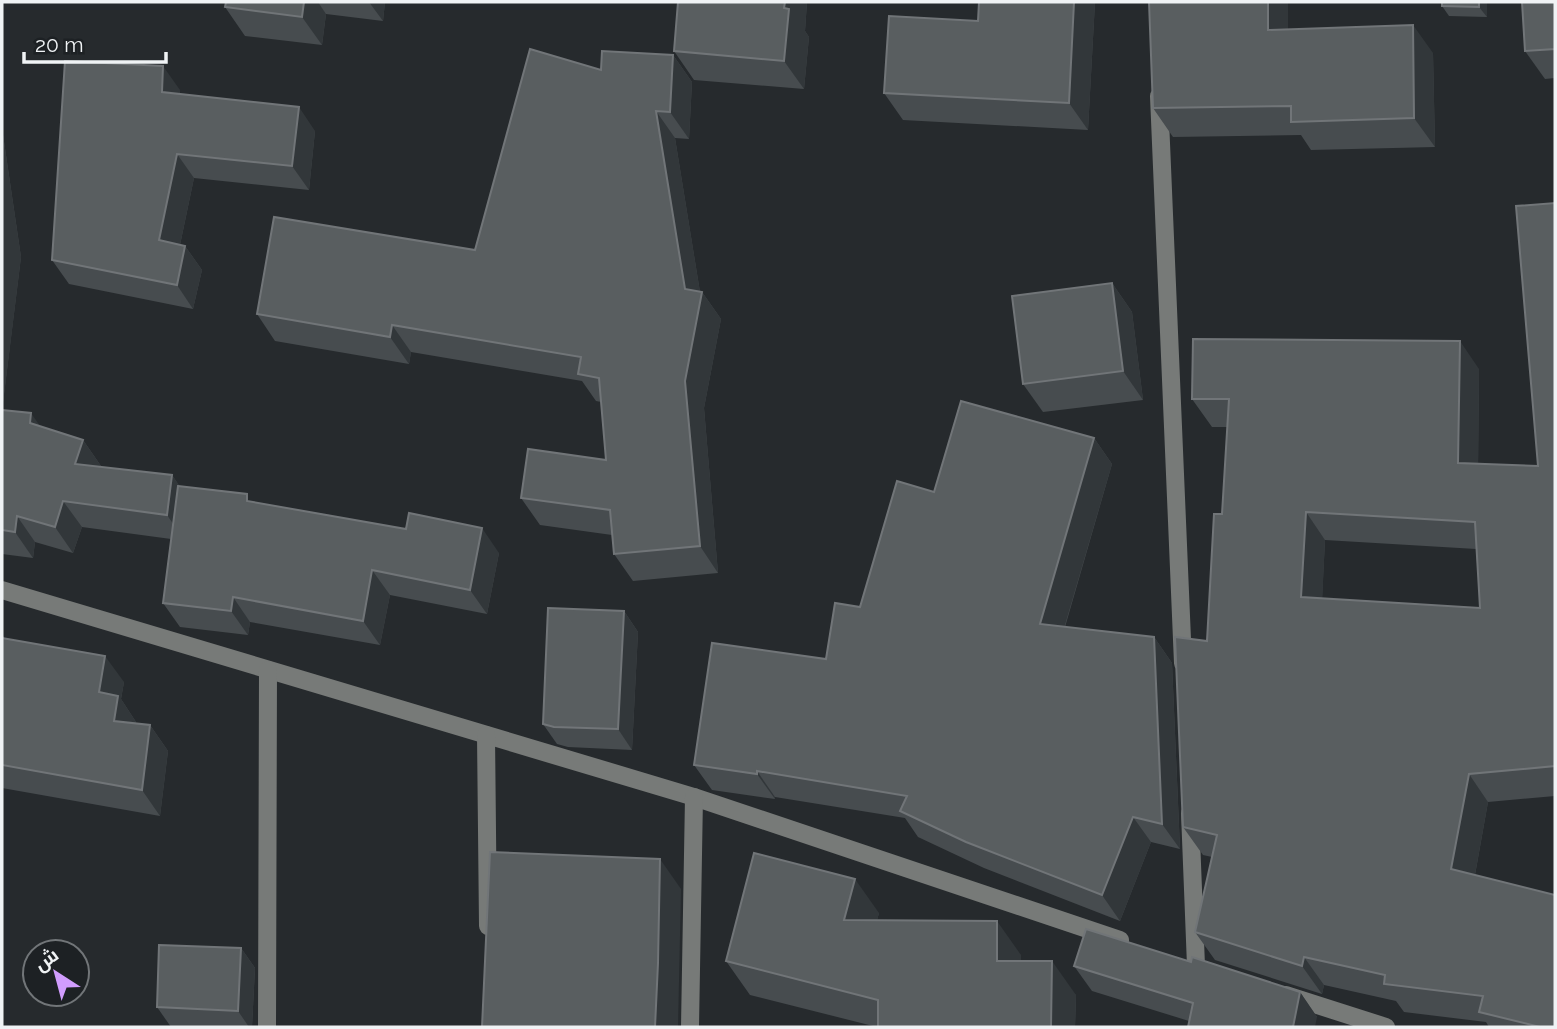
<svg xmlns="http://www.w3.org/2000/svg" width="1557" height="1029" font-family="Raleway,Cairo,sans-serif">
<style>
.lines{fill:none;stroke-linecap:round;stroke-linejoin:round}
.minor{stroke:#777a78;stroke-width:18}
.wall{fill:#474c4f;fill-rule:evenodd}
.shaded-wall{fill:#32373a}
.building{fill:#595e60;stroke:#717578;stroke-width:2;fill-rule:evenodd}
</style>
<rect width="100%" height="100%" fill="#262a2d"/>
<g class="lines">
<g class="minor">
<polyline points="1159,96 1183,663"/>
<polyline points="2,590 694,797 1120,940"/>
<polyline points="486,735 488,926"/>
<polyline points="1190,813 1196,966"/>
<polyline points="1286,995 1386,1027"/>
<polyline points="267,1027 268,670"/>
<polyline points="690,1027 694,797"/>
</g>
</g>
<g class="wall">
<polygon points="226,2 385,2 383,21 326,14 322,45 245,36 225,7"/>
<polygon points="678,2 807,2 805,31 809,37 804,89 694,80 674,51"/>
<polygon points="979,2 1095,2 1088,130 903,120 884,93 978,21"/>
<polygon points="1149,2 1288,2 1288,29 1433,53 1435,147 1311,150 1301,135 1173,137 1153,108"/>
<polygon points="1487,2 1487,17 1449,16 1442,6"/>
<polygon points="1555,2 1555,78 1545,79 1525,51"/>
<polygon points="673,55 692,82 689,139 675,138 700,292 702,292 721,319 704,408 718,573 633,581 614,554 612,535 540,525 521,498 606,460 601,402 596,401 582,381 411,352 409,364 275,341 257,314 475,250 601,70"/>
<polygon points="180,90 180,94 315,131 309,190 194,178 180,245 185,246 202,270 193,309 69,284 52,260"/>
<polygon points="2,128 21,257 2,410 40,426 83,440 101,466 101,467 172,475 180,487 499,553 487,614 390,595 380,645 250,622 248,635 180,627 163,603 171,539 82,527 73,553 35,542 33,558 2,554"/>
<path d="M1555,203V796L1488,802L1475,875L1555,1027H1489L1486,1022L1404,1012L1396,1001L1324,985L1322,994L1215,960L1195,932L1212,857L1203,855L1183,827L1222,514L1227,427H1212L1192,399L1479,369L1478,464L1538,466ZM1325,540L1476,549L1480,608L1322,599Z"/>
<polygon points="1112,283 1132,312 1143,400 1043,412 1023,384"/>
<polygon points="1094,438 1112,464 1065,627 1154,637 1172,663 1180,849 1151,842 1120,921 984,868 918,837 905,818 775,797 775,799 712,790 694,765 826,659 934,492"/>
<polygon points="624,611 638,632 632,750 568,747 557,744 543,724"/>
<polygon points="2,633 4,638 124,682 121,699 136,722 136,724 150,725 168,751 160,816 2,788"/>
<polygon points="879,913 877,920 1021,955 1021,961 1076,995 1075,1027 877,1027 750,995 726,961"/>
<polygon points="241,948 255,968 252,1027 171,1027 157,1007"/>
<polygon points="1191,962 1300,992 1317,1017 1189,1021 1092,991 1074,966"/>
</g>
<g class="shaded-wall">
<polygon points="304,2 318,2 326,14 322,45 302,17"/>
<polygon points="369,2 385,2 383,21"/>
<polygon points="785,2 807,2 805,31 809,37 804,89 784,61"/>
<polygon points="1074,2 1095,2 1088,130 1069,103"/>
<polygon points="1268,2 1288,2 1288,58 1268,30"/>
<polygon points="1479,2 1487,2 1487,17 1479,7"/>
<polygon points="1413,25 1433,53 1435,147 1414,118"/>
<polygon points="673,55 692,82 689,139 670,112"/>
<polygon points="163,66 180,90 178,116 162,92"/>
<polygon points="299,107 315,131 309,190 292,166"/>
<polygon points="656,111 675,138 701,298 702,292 721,319 704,408 718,573 700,546 685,381 685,289"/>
<polygon points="2,128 21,257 2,412"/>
<polygon points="177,154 194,178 176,264 159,240"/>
<polygon points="185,246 202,270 193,309 177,285"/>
<polygon points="1112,283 1132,312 1143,400 1123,371"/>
<polygon points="392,325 411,352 409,364 390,337"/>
<polygon points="1460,341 1479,369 1478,491 1458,463"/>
<polygon points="31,413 49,439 30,423"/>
<polygon points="1094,438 1112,464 1058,649 1040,624"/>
<polygon points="83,440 101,466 94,490 75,464"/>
<polygon points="172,475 190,501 185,541 167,515"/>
<polygon points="63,501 82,527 73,553 55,527"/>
<polygon points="1306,512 1325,540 1321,625 1301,597"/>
<polygon points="17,516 35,542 33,558 15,532"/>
<polygon points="482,528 499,553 487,614 470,590"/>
<polygon points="372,570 390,595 380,645 363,621"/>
<polygon points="233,597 250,622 248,635 231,611"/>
<polygon points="624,611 638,632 632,750 618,729"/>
<polygon points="1154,637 1172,663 1180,849 1162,824"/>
<polygon points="105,656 124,682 121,699 136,722 132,747 114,721 99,692"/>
<polygon points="150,725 168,751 160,816 142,790"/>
<polygon points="757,771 775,797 775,799 757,774"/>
<polygon points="1469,774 1488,802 1471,897 1451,869"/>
<polygon points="1133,817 1151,842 1120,921 1102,895"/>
<polygon points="660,859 681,889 678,1027 655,1027"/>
<polygon points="855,879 879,913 868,954 844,920"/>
<polygon points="997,921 1021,955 1021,995 997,961"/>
<polygon points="241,948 255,968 252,1027 249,1027 238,1011"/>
<polygon points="1304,957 1324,985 1322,994 1302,966"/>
<polygon points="1052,961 1076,995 1075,1027 1051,1027"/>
<polygon points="1300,992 1317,1017 1315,1027 1293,1027"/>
</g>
<g class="building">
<polygon points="226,2 304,2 302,17 225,7"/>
<polygon points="678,2 785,2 784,8 789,9 784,61 674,51"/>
<polygon points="979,2 1074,2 1069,103 884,93 889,16 978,21"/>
<polygon points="1149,2 1268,2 1268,30 1413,25 1414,118 1291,122 1291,106 1153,108"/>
<polygon points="1442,2 1479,2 1479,7 1442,6"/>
<polygon points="1522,2 1555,2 1555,49 1525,51"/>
<polygon points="530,49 601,70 602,51 673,55 670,112 656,111 685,289 702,292 685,381 700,546 614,554 610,510 521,498 528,449 606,460 599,378 578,374 581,357 392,325 390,337 257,314 274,217 475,250"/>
<polygon points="65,61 163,66 162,92 299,107 292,166 177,154 159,240 185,246 177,285 52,260"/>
<path d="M1555,203V766L1469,774L1451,869L1555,895V1027H1540L1479,1012L1483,996L1384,984L1385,975L1304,957L1302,966L1195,932L1217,835L1183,827L1175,637L1207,641L1214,514H1222L1229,399H1192L1193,339L1460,341L1458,463L1538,466L1516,206ZM1306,512L1475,522L1480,608L1301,597Z"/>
<polygon points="1112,283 1123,371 1023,384 1012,296"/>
<polygon points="961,401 1094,438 1040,624 1154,637 1162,824 1133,817 1102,895 966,842 900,811 907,796 757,771 757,774 694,765 712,643 826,659 835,603 860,607 897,481 934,492"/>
<polygon points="2,410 31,413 30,423 83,440 75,464 172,475 167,515 63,501 55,527 17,516 15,532 2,530"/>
<polygon points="178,486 247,494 247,501 406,529 409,513 482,528 470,590 372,570 363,621 233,597 231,611 163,603"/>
<polygon points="548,608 624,611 618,729 554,727 543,724"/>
<polygon points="2,638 105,656 99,692 118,696 114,721 150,725 142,790 2,765"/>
<polygon points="490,852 660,859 658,963 655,1027 482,1027"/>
<polygon points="754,853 855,879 844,920 997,921 997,961 1052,961 1051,1027 878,1027 878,1000 726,961"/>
<polygon points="1086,929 1191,962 1192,957 1300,992 1293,1027 1188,1027 1193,1003 1074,966"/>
<polygon points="159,945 241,948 238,1011 157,1007"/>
</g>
<rect width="1557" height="1029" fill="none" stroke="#f0f3f5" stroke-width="7"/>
<g transform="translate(56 973) rotate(324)"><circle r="33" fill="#1d2124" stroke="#717578" stroke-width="2"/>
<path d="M0-5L12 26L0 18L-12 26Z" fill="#d19dfe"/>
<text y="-10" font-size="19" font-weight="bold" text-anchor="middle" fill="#f0f3f5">ش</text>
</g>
<path d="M24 52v10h142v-10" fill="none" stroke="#f0f3f5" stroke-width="3.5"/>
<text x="35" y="52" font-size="21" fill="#f0f3f5" stroke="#1d2124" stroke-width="5" paint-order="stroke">20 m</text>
</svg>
